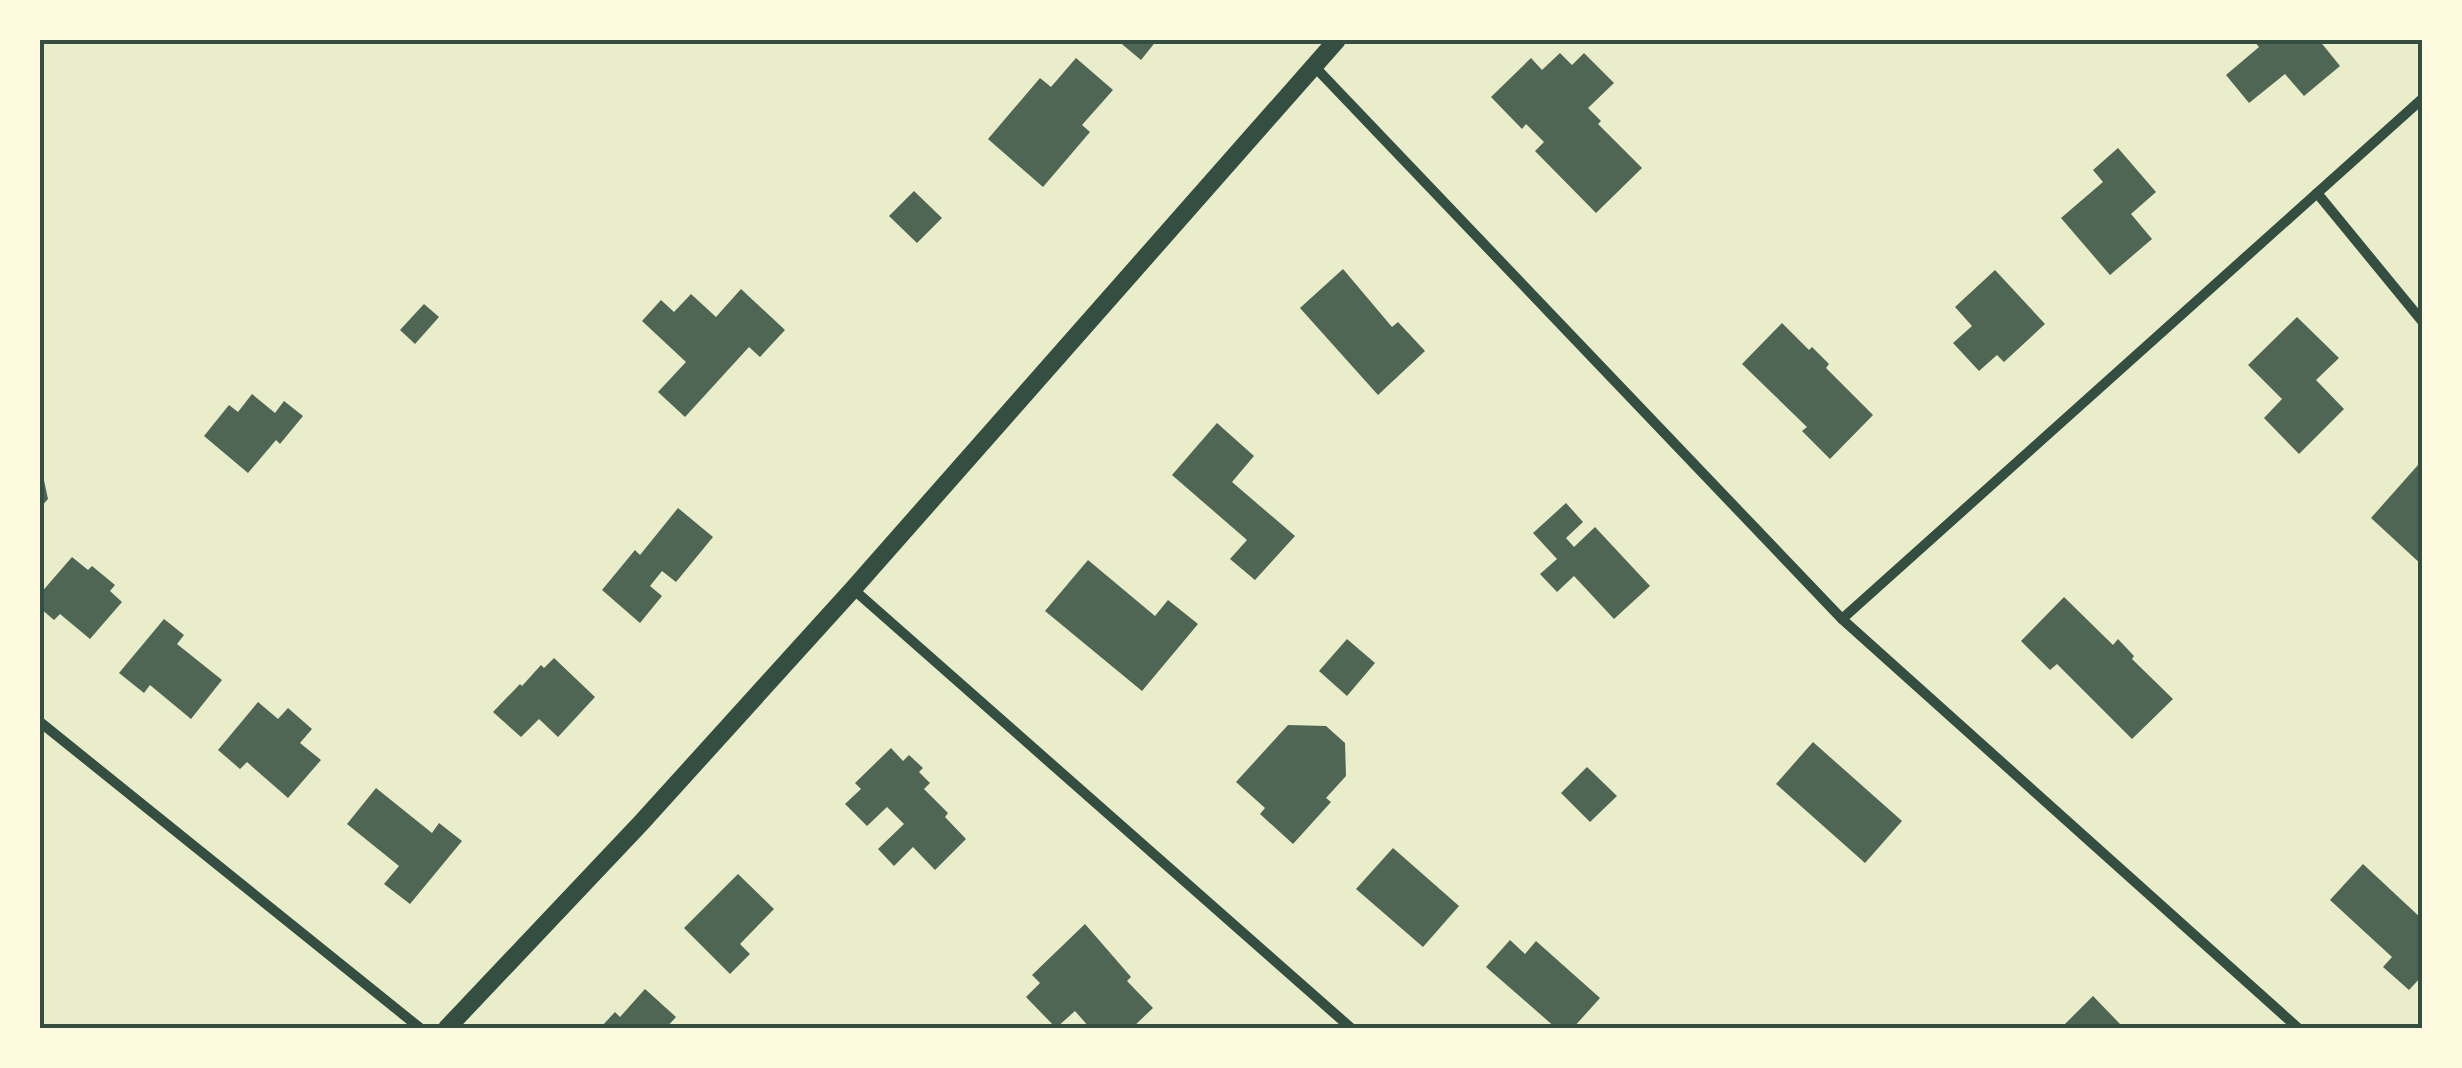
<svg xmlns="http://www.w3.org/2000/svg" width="2462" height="1068" font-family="'Zilla Slab',serif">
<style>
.building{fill:#4f6655}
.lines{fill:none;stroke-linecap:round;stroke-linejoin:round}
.minor{stroke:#344e41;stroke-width:10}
.tertiary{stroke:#344e41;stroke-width:18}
.neatline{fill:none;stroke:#344e41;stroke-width:4}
</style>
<rect width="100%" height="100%" fill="#e9edc9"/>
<g class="building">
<polygon points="1117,40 1157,40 1141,60"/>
<polygon points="2253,40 2319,40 2340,66 2304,96 2285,74 2249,103 2226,75 2259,47"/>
<polygon points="1560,53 1572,65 1584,53 1614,83 1588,108 1601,121 1598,124 1642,168 1596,213 1535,151 1544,142 1526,124 1522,129 1491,97 1531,58 1542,70"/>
<polygon points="1076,58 1113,90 1082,125 1090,132 1043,187 988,139 1040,78 1051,87"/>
<polygon points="2118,148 2156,192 2131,214 2152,239 2110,275 2061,218 2103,182 2093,170"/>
<polygon points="914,191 942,218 917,243 889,216"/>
<polygon points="1343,269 1392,327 1398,322 1425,351 1378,395 1300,308"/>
<polygon points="1995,270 2045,324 2004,362 1997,355 1979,371 1953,343 1972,326 1955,307"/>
<polygon points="741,289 785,330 760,357 749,347 685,417 658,392 686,362 642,321 661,300 674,312 691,294 716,317"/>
<polygon points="424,304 439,317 415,344 400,330"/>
<polygon points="2297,317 2339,358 2316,380 2344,409 2299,454 2264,418 2282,399 2248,365"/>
<polygon points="1782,323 1809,350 1812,347 1829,364 1826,368 1873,415 1830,459 1802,431 1807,427 1742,364"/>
<polygon points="252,394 275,413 284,401 303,416 280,444 276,440 248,473 204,436 229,405 238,412"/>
<polygon points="1217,423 1254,456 1232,482 1295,536 1255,580 1230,559 1247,540 1172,475"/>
<polygon points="2418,465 2422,468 2422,565 2371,518"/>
<polygon points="42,471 48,499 40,508 40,472"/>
<polygon points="1566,503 1583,522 1566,538 1574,547 1595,527 1650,586 1614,619 1574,576 1557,592 1540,574 1557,559 1533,533"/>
<polygon points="678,508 713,537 676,582 662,571 650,586 662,596 640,623 602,590 635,550 640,555"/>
<polygon points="72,557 88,570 92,566 115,585 110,591 122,602 90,639 60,614 54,620 40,608 40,594"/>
<polygon points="1088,560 1155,616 1168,600 1198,624 1142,691 1045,611"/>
<polygon points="2064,597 2113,645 2118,639 2134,656 2132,659 2173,699 2132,739 2057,664 2050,670 2021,641"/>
<polygon points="164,619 184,635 177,644 222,680 191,719 150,685 144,693 119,673"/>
<polygon points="1347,639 1375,663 1347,696 1319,671"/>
<polygon points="554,658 595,697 558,737 539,719 521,737 493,712 520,684 522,686 541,665 544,668"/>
<polygon points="258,702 278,719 288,708 312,729 300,743 321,760 288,798 247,762 240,769 218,750"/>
<polygon points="1288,725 1326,726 1345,743 1346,776 1326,798 1331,802 1293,844 1260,814 1265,808 1236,782"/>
<polygon points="1813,742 1902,821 1865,863 1776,784"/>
<polygon points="891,748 903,761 909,755 923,768 919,772 930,783 924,789 948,813 945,817 966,839 935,870 913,847 894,866 878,849 904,824 887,807 867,826 845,804 861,789 855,783"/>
<polygon points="1587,767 1617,796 1590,822 1561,793"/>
<polygon points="376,788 432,833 439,823 462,841 410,904 384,884 399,866 347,824"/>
<polygon points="1393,848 1459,906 1423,947 1356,889"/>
<polygon points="2363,864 2422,919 2422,976 2409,990 2383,967 2392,957 2330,900"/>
<polygon points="738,874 774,909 740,944 750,954 730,974 684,928"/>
<polygon points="1085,924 1131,977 1127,981 1153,1008 1132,1028 1090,1028 1075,1011 1056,1028 1026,997 1040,983 1032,975"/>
<polygon points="1510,940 1525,954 1536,941 1600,998 1573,1028 1556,1028 1486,967"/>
<polygon points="645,989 676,1017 666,1028 600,1028 615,1012 620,1017"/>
<polygon points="2093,996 2120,1024 2116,1028 2061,1028"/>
</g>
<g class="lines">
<g class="minor">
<polyline points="1314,66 1842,619 2298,1028"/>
<polyline points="2317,193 2422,321"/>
<polyline points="853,589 1351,1028"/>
<polyline points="1842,619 2422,99"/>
<polyline points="40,722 420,1028"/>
</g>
<polyline class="tertiary" points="447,1028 641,823 853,589 1337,40"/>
</g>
<rect width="2462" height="1068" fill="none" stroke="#fefae0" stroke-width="85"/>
<rect x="42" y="42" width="2378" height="984" class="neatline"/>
</svg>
